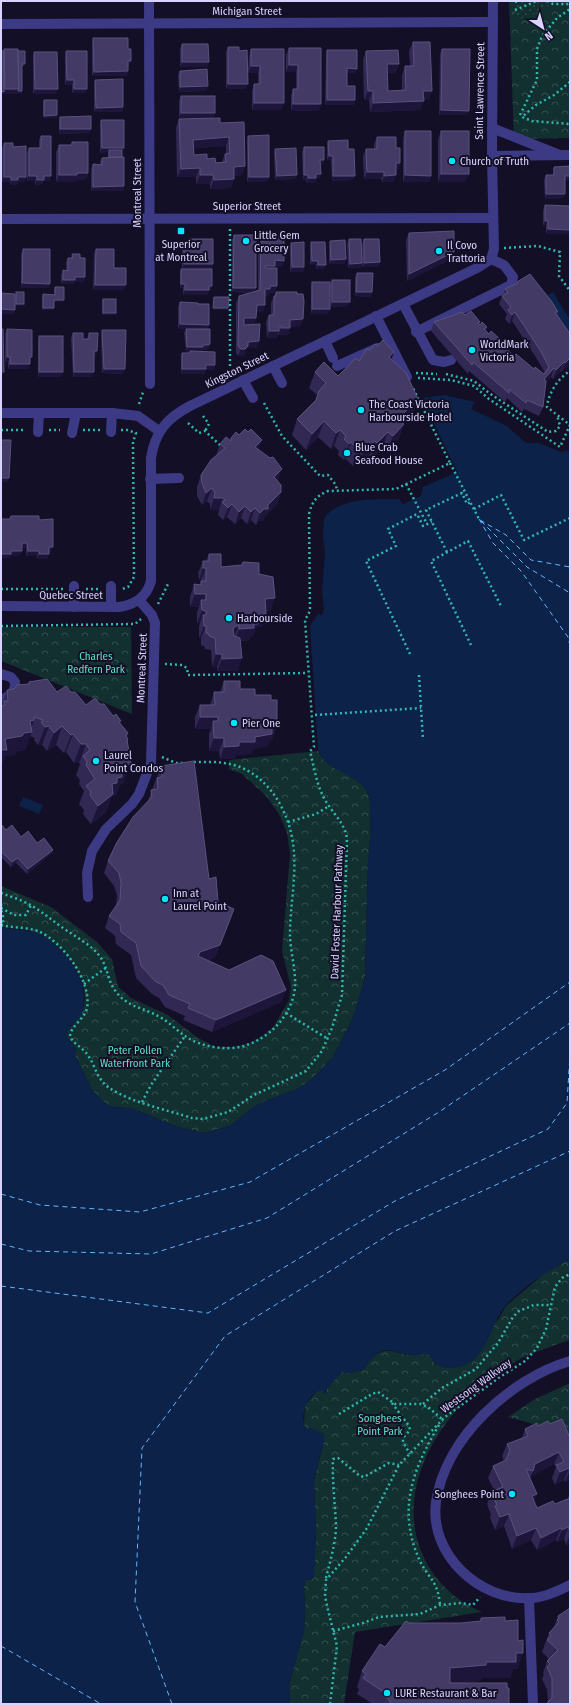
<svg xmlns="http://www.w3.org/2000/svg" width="571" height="1705" font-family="'Fira Sans Condensed',sans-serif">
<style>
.park{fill:url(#park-crowns)}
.garden{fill:url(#garden-dots)}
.water{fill:#0c2248}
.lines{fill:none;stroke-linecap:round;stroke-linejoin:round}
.ferry{stroke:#62b6ff;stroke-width:1;stroke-dasharray:5 4;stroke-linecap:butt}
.path{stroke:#2fb8b0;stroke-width:2.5;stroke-dasharray:2 3;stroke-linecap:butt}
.minor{stroke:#3d3a85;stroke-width:10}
.wall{fill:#312854;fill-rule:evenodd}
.shaded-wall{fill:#1d163a}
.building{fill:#433a66;stroke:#5a527e;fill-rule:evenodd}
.poi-dot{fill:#00e5ff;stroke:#130f26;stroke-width:1.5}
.labels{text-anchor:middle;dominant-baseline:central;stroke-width:4;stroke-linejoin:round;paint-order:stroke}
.street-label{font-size:11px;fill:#d9d4ff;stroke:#130f26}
.poi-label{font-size:11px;fill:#d9d4ff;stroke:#130f26;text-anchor:start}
.park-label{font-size:11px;fill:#5fe0c0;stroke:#130f26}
</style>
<defs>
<pattern id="park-crowns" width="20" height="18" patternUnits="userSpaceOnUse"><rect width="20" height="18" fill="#12302f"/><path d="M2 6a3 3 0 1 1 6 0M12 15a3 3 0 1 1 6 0" fill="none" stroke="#344d4e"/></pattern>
<pattern id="garden-dots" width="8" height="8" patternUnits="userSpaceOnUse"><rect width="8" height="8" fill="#12302f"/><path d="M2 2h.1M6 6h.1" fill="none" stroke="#344d4e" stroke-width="1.8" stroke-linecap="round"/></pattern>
</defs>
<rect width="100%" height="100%" fill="#130f26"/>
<g class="park">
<polygon points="509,1 570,1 570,138 514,139"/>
<polygon points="1,627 131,627 132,714 1,661"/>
<path d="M318,751C326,767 342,770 356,780C362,784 367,789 369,797C372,808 370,849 368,861L365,978L353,1018L339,1046L332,1058L311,1080L295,1090L265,1101L252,1108L230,1126L204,1133L177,1127L134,1109L108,1106L92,1090L75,1055L76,1049L67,1037C66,1026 79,1022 82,1012C95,979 60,941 31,931C22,928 11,929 1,927V886L51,907L97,942L112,959L118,987L131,998L168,1015L198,1038L216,1047H233L250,1043L265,1034L274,1026L289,1000L291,987L282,951L290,854L287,833L279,814L266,796L242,774L229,769V760Z"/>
<path d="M570,1259V1340C545,1348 520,1357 498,1372C446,1409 397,1479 419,1545C429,1576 452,1599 482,1612L355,1632L344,1704H290L289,1685L304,1630L305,1615L304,1586L306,1580L313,1579L316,1534L314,1481L324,1440L306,1429L304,1425L305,1405L317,1391L327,1388L342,1372L349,1373L363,1370C371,1358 379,1347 396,1352C400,1353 406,1355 411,1355C419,1356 420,1352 430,1355L436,1365L498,1320L506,1306L545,1273Z"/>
<polygon points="570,1383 570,1434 508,1417 535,1399"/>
</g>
<path class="garden" d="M517,1H552C542,12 529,17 515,20Z"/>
<g class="water">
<polygon points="553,292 570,320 570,332 568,333 545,297"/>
<path d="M445,395L475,402L471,409L507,426L526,443H539L561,452L570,450V1259C548,1271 523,1287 506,1305C488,1326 488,1367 451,1368C439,1368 436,1365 430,1355C420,1353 419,1356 411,1355C404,1355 397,1351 389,1350C377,1349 369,1362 363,1370L349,1373L342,1372L327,1388V1393L324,1394L321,1390C307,1394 299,1416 306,1429L311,1428L324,1434V1440L314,1481L316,1534L314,1578L306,1580L304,1586L305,1615L304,1631L289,1685L290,1704H1V927C13,930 26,929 37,933C44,935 50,941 55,945C75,962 89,985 82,1012C80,1022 66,1026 67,1037L76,1049L75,1055L92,1090L108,1106L134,1109L177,1127L204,1133L230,1126L252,1108L265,1101L295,1090L311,1080L332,1058L339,1046L353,1018L365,978L368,861C370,849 372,807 369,797C367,789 362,784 356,780C341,770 326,768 318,751L310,626L318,614L322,615L324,610L322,591L325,552L323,537L324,518C342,496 374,500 399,499L403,504L421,496L423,487L457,472L422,398Z"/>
<polygon points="23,797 43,805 39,814 19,806"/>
</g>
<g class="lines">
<g class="ferry">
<polyline points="479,519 493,543 521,571 568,637 570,646"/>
<polyline points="480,520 506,535 531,560 570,567"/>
<polyline points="481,521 527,567 570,593"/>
<polyline points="1,1194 40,1205 140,1212 250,1182 445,1070 570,982"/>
<polyline points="1,1244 29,1251 151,1254 267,1218 439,1112 570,1023"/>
<polyline points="1,1286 208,1313 395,1201 548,1129 567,1103 570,1054"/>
<polyline points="1,1646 101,1704"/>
<polyline points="172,1704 135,1602 142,1448 225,1336 395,1231 570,1151"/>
</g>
<g class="path">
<polyline points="547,1 553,4 570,4"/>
<polyline points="515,2 519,1"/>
<polyline points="515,10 537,1"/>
<polyline points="570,82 554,95 536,105 522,117 532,121 570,124"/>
<polyline points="520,115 537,80 537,49 542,36 557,18 570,9"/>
<polyline points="230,229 230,374"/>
<polyline points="504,248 538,246 560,252 559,276 570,291"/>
<polyline points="416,373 437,374"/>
<polyline points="446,374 474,381 489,393 548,432 556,431 560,426 557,415"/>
<path d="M418,378L451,380L474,386L489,399L560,447L570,425L547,407C548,394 558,378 570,371"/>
<polyline points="264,403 282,436 320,476 328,475 336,485 337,491"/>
<polyline points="139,404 143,392"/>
<polyline points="203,416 209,424 205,431"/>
<polyline points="188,423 199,433 205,431 221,446"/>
<polyline points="1,430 26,430"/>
<polyline points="49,430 60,430"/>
<polyline points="83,430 100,430"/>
<polyline points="121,430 127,430 136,433 133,442 134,577 128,587 122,589"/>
<polyline points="450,463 479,519"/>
<polyline points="406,484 427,524"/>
<polyline points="474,509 501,495 524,540 570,518"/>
<polyline points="447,552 426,510 462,493 467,504 471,502"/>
<polyline points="1,589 63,589"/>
<polyline points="86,589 101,589"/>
<polyline points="158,604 169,582"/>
<polyline points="1,626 135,624 141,619"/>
<polyline points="471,645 431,561 468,541 501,606"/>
<polyline points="410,654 366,561 396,546 388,529 417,514 423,526 432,522"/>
<polyline points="165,664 182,665 187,668 188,675 307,673"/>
<polyline points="419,675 423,740"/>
<polyline points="315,715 421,708"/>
<polyline points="162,757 176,763 186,763"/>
<polyline points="288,822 316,814 329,806"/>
<path d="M1,893C11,897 23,900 32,906C44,913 54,922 66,930C75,936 85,942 93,949C110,964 105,979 117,993C128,1007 144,1008 158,1016C168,1021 176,1030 185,1036C201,1047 225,1051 244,1046C266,1039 284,1023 292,1001C300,981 290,955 290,934C290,907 296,880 294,853C292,816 271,776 234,765C220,761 205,762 191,762"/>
<polyline points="1,908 14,915 26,915 31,905"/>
<polyline points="1,911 3,913 3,925"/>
<path d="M1,925C13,928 26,927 38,931C62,941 92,981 87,1008C85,1019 70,1026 70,1037C75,1045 84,1048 89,1057C94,1064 96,1074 102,1081C115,1099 171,1111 192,1118L203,1119L228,1112L254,1095L306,1071L322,1051L332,1028L342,995L347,839C345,822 330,811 323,796C316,782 314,767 310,751L314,747L305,620L310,611L309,514C312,502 316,496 328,491L396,489L450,463L412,386"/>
<polyline points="84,984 107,967"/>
<polyline points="286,1013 328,1039"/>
<polyline points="142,1102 151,1085 185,1036"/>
<polyline points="392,1403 409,1426 410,1430 403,1438 403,1442 410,1454"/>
<polyline points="423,1404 442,1388 476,1369 498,1343 513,1317 519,1311 534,1305 550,1305"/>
<polyline points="339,1414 372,1394 378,1392 395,1404 421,1404 428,1407 443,1420 442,1421"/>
<path d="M439,1425C413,1469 397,1509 419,1559C428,1579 438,1580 440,1605"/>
<path d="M326,1578C330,1561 336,1543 336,1525C335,1503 332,1481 333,1459L338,1458L360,1476L364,1477L389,1463L399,1465"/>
<polyline points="333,1631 363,1623 379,1617 420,1614 440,1605 461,1603 473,1605 480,1597"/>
<polyline points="330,1704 337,1646 328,1610 325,1596 326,1580 346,1557 367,1528 399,1465 445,1417 500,1377 525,1361 537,1348 546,1329 555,1287 562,1278 570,1274"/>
</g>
<g class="minor">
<polyline points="149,1 150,384"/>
<polyline points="1,24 493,22"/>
<polyline points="492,128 557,154"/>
<polyline points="492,156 570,155"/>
<polyline points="1,219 493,218"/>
<polyline points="403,304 433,360 444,362 451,360"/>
<polyline points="376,316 407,377"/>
<polyline points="416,332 511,285 513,277 504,265 491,259"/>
<polyline points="325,341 333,358"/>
<polyline points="273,366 282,383"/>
<polyline points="337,366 377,348"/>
<polyline points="243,380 253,398"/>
<polyline points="1,413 112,413 138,416 159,431"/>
<polyline points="38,432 39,413"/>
<polyline points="111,432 112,413"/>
<polyline points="72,433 76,413"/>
<polyline points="150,479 179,478"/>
<path d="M1,606L119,607C134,605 147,597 151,581V458C155,432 167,418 190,406L477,268L491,259L494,249L492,156L493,1"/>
<polyline points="74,607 74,586"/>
<polyline points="111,607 111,586"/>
<path d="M1,674L11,677L15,682C15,693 10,696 1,700"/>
<polyline points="88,897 87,873 92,851 106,829 132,804 139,794 151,763 155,623 152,615 139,600"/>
<path d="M570,1361C511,1378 445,1438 436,1502C429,1554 479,1601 530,1598C544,1598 557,1591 570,1585"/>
<polyline points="529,1598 533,1704"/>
</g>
</g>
<g class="wall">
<polygon points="93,38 128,49 129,66 128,66 128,71 127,76 92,76 92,43"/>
<polygon points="413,42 429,100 424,100 420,110 370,112 369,100 364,100 363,60 366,51 399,64 395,73 387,73 388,91 402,90 402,75 405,66 410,66 409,51"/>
<polygon points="182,44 209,62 207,67 180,67 180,49"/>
<polygon points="228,47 246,89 226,89 226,52"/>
<polygon points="289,48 321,48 319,111 291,111 291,96 293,89 296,89 296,72 286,72 286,55"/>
<polygon points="4,49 18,51 24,66 22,66 22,91 21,94 1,94 1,51 4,51"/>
<polygon points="251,49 284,103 281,110 252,110 252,91 254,84 258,84 258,73 248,73 249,56"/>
<polygon points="442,49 467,115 439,115 440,54"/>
<polygon points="327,50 355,73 347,73 347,86 354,105 325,105 326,55"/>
<polygon points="66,51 85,93 72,93 72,85 65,85 65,56"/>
<polygon points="34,52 56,94 33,94 33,57"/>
<polygon points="180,71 206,91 179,92 178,75"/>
<polygon points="95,80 123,107 122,112 94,112 94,85"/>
<polygon points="181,96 215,113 213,118 179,118 179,101"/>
<polygon points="44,100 57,115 56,118 43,118 43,103"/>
<polygon points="60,117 91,129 89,133 59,134 59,121"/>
<path d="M179,119L220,123L244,122L245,166L242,175L234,176L231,188L210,189V184H196V177H177L176,128ZM226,146V154H225L222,162L216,163L207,159L194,155V148Z"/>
<polygon points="101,120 122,152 122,157 124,186 123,191 91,191 91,169 93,164 100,165 100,162 102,158 108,157 108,152 100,153 100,125"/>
<polygon points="405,131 431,176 429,182 403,182 403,138"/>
<polygon points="441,131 465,182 438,182 438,139"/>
<polygon points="41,136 50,181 43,181 42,184 35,185 35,181 27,181 27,153 29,148 39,148 39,140"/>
<polygon points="248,136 268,181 247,182 247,141"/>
<polygon points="377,137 396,148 400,163 398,170 396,170 394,182 382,182 381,179 364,179 363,156 366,149 374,149 374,144"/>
<polygon points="328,141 348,149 353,180 332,181 331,160 327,160 327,146"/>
<polygon points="72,142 88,173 86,179 76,180 75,182 56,182 56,152 59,145 71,145"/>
<polygon points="4,143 13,147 26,177 24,182 18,182 17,185 10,185 10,182 2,182 2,148"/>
<polygon points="304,147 322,165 320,165 321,174 319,179 316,179 315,183 306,183 306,180 303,180 302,152"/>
<polygon points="275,149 295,179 275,180 274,153"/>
<polygon points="554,167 570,181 565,181 563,198 545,199 544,180 546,175 553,175 553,171"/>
<polygon points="545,205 570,206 546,234 546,225 543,226 543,210"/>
<polygon points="409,233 451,259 407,281 406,240"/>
<polygon points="234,235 255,291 258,290 258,248 261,241 268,241 270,236 280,240 284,261 281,267 274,267 274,268 277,286 274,293 269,293 268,296 265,296 263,312 256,312 256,318 254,324 257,348 247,348 245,353 243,356 238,356 236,353 236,303 239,296 249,293 232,292 232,240"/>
<polygon points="190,239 213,264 211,269 182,269 182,248 184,244 189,244"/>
<polygon points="349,239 362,263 360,268 348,268 347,244"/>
<polygon points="364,239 380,262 378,267 362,267 362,244"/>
<polygon points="330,241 346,259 344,264 329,264 329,246"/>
<polygon points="311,242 324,269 316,269 316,265 310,265 310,247"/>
<polygon points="291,243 304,267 303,272 290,272 290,247"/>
<polygon points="23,249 48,288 21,288 21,254"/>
<polygon points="96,249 114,268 124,290 93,290 94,253"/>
<polygon points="72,254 80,258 85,277 83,282 74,282 73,284 61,284 61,275 63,270 66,271 66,262 68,258 71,258"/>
<polygon points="181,269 212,286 210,291 209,291 207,295 183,295 183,288 180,288 180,274"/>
<polygon points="357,273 372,292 371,297 355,296 355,277"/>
<polygon points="332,280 348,306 331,307 330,285"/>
<polygon points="312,282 328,314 311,314 311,287"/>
<polygon points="517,282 557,315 570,365 561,372 560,371 553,379 551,377 546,382 543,407 539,416 524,409 522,412 507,398 505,402 469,371 468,374 431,331 434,322 465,315 480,322 479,324 480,325 487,327 486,331 514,356 534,369 544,374 545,373 537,359 512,321 509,324 505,319 507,314 499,304 502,296 503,295 505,289 517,284"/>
<polygon points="55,287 64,300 63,302 54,302 54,308 53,310 42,310 42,297 43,294 54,295 54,289"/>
<polygon points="16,292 23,306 15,306 16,295"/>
<polygon points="276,292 297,294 303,319 300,326 290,327 288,335 278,335 278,334 276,338 267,338 266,322 269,315 271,315 271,303"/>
<polygon points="214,297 228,308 228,310 213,310 213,299"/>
<polygon points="103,299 115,315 102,315 102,301"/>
<polygon points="180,302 198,304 208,329 210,344 208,348 206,350 202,350 201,351 215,365 213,370 206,370 204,374 181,374 181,358 182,353 189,353 190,352 186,352 184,333 186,329 178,329 178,307"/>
<polygon points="7,329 30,362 28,369 8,369 8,362 5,362 5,334"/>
<polygon points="102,330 123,374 102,373 101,335"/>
<polygon points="73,333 83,339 87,339 89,333 96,356 94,356 92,377 73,377 71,338"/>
<polygon points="39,336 61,377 38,377 38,341"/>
<polygon points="377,346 394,352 391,360 418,399 412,415 403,424 404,424 398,440 387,452 382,448 371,459 369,457 358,466 356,464 353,466 345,458 344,460 338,455 339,451 334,446 331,449 318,437 306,450 292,435 297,419 315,402 317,395 309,388 315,372 338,376 359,361 370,350"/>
<polygon points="231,438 259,450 278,481 281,492 277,504 265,516 263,521 259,521 256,525 251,520 247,524 241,518 235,524 227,517 223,520 218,515 219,511 219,510 210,510 210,504 207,501 202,505 197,496 197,487 201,475 216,456 220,444 230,440"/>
<polygon points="11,516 39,520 51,551 49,552 47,559 37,559 37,556 26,556 26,548 22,548 22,551 20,555 10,556 9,558 1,558 1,519 10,519"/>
<polygon points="209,554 221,567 259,574 271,610 266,611 266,614 262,627 257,627 253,636 250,637 249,640 240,641 238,671 217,671 217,667 212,667 211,650 205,649 205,647 201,645 201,638 199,638 199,627 200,623 197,623 197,612 199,607 190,607 190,597 194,584 200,585 201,581 201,580 199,580 198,573 203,561 206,561"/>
<polygon points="224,681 240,689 255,695 273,739 270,740 268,746 253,749 251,754 236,755 234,759 220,759 219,751 209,751 209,734 211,729 195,729 195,717 200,705 210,705 214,692 220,692"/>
<polygon points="29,682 57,692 71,692 86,705 100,704 120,723 128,739 127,743 124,782 119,786 116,796 112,796 106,812 91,824 83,814 84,810 79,804 84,791 79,784 80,780 76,775 80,764 79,763 74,763 66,752 64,753 56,745 47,751 42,745 38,745 34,740 35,738 30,736 25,750 17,751 15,755 5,756 1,766 1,705 7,690 14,689 28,684"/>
<polygon points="161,766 218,902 234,909 215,957 208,960 229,970 286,990 281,1002 212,1032 183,1020 185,1016 165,1007 159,998 152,994 136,978 131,955 116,944 115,936 105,928 109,916 116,906 117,895 114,886 104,873 108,861 147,803"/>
<polygon points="1,824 6,830 53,850 51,854 27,874 16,863 11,867 1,857"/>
<polygon points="550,1424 570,1438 570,1480 565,1482 564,1480 555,1485 552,1478 556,1467 554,1464 531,1476 530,1478 534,1502 537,1508 555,1504 568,1499 569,1496 570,1495 570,1544 566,1545 564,1539 557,1542 556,1540 537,1550 531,1540 512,1549 504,1526 495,1530 490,1518 491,1515 487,1504 491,1492 494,1490 488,1478 493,1466 504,1461 502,1456 507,1444 522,1438 525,1429 538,1426"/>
<polygon points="570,1608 570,1704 547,1704 548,1703 547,1690 542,1679 544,1675 543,1673 547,1661 549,1659 542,1652 549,1633 553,1629 558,1616"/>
<polygon points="481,1618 505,1621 518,1669 513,1669 510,1678 481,1678 480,1681 457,1683 507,1688 509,1704 373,1704 357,1694 359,1689 357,1687 362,1671 385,1647 409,1623 461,1623 480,1621"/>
</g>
<g class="shaded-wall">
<polygon points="128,61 131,61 129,66 127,66"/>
<polygon points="182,62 209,62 207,67 180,67"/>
<polygon points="387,64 399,64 395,73 384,73"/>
<polygon points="289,65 298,65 296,72 286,72"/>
<polygon points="251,66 260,66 258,73 248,73"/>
<polygon points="347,68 357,69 355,73 345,73"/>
<polygon points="128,71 127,76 92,76 94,72"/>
<polygon points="67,80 74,80 72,85 65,85"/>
<polygon points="228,84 248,84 246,89 226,89"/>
<polygon points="208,86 206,91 179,92 180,87"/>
<polygon points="5,89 19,89 22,91 21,94 3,94"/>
<polygon points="35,89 58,89 56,94 33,94"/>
<polygon points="74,89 87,89 85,93 72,93"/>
<polygon points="368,91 373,91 369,100 364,100"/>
<polygon points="423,91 432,91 429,100 420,100"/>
<polygon points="1,92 4,92 3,94 1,94"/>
<polygon points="327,100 355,100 354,105 325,105"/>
<polygon points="424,101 420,110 370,112 373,103"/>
<polygon points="254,103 284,103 281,110 252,110"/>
<polygon points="293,104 321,104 319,111 291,111"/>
<polygon points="123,107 122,112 94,112 96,108"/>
<polygon points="441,110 469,111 467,115 439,115"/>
<polygon points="181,113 215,113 213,118 179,118"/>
<polygon points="57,115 56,118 43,118 44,116"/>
<polygon points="60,129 91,129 89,133 59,134"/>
<polygon points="229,137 226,146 190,149 193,140"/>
<polygon points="102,148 124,148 122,152 109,152 109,150 108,152 100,153"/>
<polygon points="329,156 333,156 331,160 327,160"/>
<polygon points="320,160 324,160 322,165 319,165"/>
<polygon points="396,163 400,163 398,170 393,170"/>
<polygon points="245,166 242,175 230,176 234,167"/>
<polygon points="200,168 196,177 177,177 181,169"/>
<polygon points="367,172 384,172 381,179 364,179"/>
<polygon points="77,173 88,173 86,179 76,180 75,182 56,182 59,175"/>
<polygon points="316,174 321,174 319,179 316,179 315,183 306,183 308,178"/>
<polygon points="441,174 469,174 465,182 438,182"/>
<polygon points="200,175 213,175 210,184 196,184"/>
<polygon points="297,175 295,179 275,180 277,176"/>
<polygon points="304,175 308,175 306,180 303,180"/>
<polygon points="396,175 394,182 382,182 384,176"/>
<polygon points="405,175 431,176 429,182 403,182"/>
<polygon points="29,176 37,176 35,181 27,181"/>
<polygon points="44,176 51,176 50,181 43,181 42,184 35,185 37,180"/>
<polygon points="333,176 355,176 353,180 332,181"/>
<polygon points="565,176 570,176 570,181 563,181"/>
<polygon points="4,177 11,177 10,182 2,182"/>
<polygon points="18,177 26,177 24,182 18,182 17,185 10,185 11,180"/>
<polygon points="249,177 269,177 268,181 247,182"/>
<polygon points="234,179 231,188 210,189 214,180"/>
<polygon points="124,186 123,191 91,191 93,187"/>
<polygon points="546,194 565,194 563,198 545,199"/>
<polygon points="545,221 548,221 546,225 543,226"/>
<polygon points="548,229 570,230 570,234 546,234"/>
<polygon points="454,252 451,259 407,281 409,274"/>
<polygon points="346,259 344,264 329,264 331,260"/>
<polygon points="275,260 284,261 281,267 274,267 272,273 263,273 265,266"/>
<polygon points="312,261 318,261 316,265 310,265"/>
<polygon points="380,262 378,267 362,267 364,263"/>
<polygon points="362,263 360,268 348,268 350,264"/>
<polygon points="184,264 213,264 211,269 182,269"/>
<polygon points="318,265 326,265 324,269 316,269"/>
<polygon points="292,267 304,267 303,272 290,272"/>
<polygon points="75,277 85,277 83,282 74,282 73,284 61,284 63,280"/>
<polygon points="22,283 50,284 48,288 21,288"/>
<polygon points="181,284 185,284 183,288 180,288"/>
<polygon points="95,285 126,285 124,290 93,290"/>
<polygon points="209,286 212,286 210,291 209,291 207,295 183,295 185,290"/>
<polygon points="270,286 277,286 274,293 269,293 268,296 262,296 265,289"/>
<polygon points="233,288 256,288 254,293 232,292"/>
<polygon points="356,292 372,292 371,297 355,296"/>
<polygon points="54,300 64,300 63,302 53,302"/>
<polygon points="332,302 350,302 348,306 331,307"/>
<polygon points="16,304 24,304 23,306 15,306"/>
<polygon points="257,305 265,305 263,312 254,312"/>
<polygon points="43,308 54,308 53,310 42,310"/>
<rect x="213" y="308" width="15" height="2"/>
<polygon points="1,309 15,310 13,314 1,314"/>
<polygon points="312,309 330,309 328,314 311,314"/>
<polygon points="515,312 512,321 509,324 512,315"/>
<polygon points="103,313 116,313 115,315 102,315"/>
<polygon points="244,318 256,318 254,325 241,325"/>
<polygon points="303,319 300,326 288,327 290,320"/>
<polygon points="180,324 209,325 207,329 178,329"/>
<polygon points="279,326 281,326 276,338 267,338 269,331"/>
<polygon points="281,328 290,328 288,335 278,335"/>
<polygon points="259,341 257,348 247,348 245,353 243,356 238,356 241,349 248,342"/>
<polygon points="210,344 208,348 206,350 202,350 201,352 186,352 187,347 203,345"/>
<polygon points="94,351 97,351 96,356 93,356"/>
<polygon points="394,352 388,368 389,357"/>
<polygon points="7,357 10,357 8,362 5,362"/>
<polygon points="570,358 570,365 561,372 565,363"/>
<polygon points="564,362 560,371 553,379 556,370"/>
<polygon points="10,364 30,364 28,369 8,369"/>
<polygon points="206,365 215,365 213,370 206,370 204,374 181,374 182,369"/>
<polygon points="554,368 551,377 541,388 544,379"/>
<polygon points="104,369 125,369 123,374 102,373"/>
<polygon points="1,372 4,372 2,377 1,377"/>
<polygon points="39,372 63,372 61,377 38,377"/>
<polygon points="74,372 94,372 92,377 73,377"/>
<polygon points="418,399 412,415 392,435 398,419"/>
<polygon points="324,421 318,437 306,450 312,434"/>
<polygon points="404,424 398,440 387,452 393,436"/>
<polygon points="340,430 334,446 331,449 336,433"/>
<polygon points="388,432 382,448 371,459 377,443"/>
<polygon points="262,440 258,452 255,447"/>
<polygon points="375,441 369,457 358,466 363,450"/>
<polygon points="351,442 345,458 344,460 349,444"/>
<polygon points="362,448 356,464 353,466 359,450"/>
<polygon points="282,469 278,481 274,477"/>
<polygon points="1,478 9,478 7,482 1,482"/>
<polygon points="212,488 207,501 202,505 206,493"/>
<polygon points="281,492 277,504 265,516 263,521 259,521 256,525 260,513"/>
<polygon points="214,498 223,498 219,510 210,510"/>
<polygon points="232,504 227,517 223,520 228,508"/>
<polygon points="245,506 241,518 235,524 239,512"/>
<polygon points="255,508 251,520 247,524 251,512"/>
<polygon points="22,543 27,543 26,548 20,548"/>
<polygon points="49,547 53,547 51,551 47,552"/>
<polygon points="11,551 22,551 20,555 10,556 9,558 1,558 1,554"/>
<polygon points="28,551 39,551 37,556 26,556"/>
<polygon points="39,554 49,554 47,559 37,559"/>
<polygon points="203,568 206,568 201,580 199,580"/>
<polygon points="195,594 206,594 202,607 201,600 199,607 190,607"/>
<polygon points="275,598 271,610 260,611 265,599"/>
<polygon points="202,610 206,611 203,618 203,615 200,623 197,623"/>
<polygon points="266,614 262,627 257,627 253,636 250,637 249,640 235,641 239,629 257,615"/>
<polygon points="239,625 234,637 228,640 233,628"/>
<polygon points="204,626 206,626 201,638 199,638"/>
<polygon points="216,654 222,654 217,667 212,667"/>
<polygon points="242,658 238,671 217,671 222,659"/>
<polygon points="200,717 218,717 214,728 213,721 211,729 195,729"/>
<polygon points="34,720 30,732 32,732 25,750 17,751 15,755 5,756 1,766 1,750 5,739 30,721"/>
<polygon points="49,726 42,745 38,745 45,727"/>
<polygon points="62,726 56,745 47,751 54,733"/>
<polygon points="272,727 277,727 273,739 270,740 268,746 253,749 251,754 236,755 234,759 220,759 224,747 255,737"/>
<polygon points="73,734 66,752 64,753 71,735"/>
<polygon points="214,738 224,738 219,751 209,751"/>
<polygon points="81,744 86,744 79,763 74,763"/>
<polygon points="131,763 124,782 119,786 116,796 112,796 106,812 91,824 98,806 112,784 122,771"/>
<polygon points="53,850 51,854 27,874 28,869"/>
<polygon points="18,858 16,863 11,867 12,862"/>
<polygon points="234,909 215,957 195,965 200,952"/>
<polygon points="286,990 281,1002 212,1032 216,1020"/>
<polygon points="559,1452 554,1464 531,1476 535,1464"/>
<polygon points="569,1468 564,1480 555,1485 560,1472"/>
<polygon points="570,1470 570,1480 565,1482"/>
<polygon points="537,1494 533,1506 532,1496"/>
<polygon points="509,1514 504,1526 495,1530 500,1517"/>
<polygon points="568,1527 564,1539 557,1542 562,1530"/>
<polygon points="536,1528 531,1540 512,1549 517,1536"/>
<polygon points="561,1528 556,1540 537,1550 541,1538"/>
<polygon points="570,1535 570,1544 566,1545"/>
<polygon points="516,1653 523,1653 518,1669 513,1669 510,1678 481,1678 480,1681 444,1684 450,1668 486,1662"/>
</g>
<g class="building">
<polygon points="93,38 128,38 128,49 131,49 131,61 128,61 128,71 94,72"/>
<polygon points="413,42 430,42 432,91 423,91 424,101 373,103 373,91 368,91 366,51 398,50 399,64 387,64 388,91 406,90 405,66 414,66"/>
<polygon points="182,44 208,44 209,62 182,62"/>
<polygon points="228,47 239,47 239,51 247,50 248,84 228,84"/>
<polygon points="289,48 321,48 321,104 293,104 293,89 298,89 298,65 289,65"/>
<polygon points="4,49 18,49 19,89 5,89"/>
<polygon points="251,49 284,49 284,103 254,103 254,84 260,84 260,66 251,66"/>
<polygon points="442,49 470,49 469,111 441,110"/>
<polygon points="327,50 357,50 357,69 347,68 347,86 355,86 355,100 327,100"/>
<polygon points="1,51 4,51 4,92 1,91"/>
<polygon points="18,51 25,51 25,64 22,64 22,91 18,91 19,89"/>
<polygon points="66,51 87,51 87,89 74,89 74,80 67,80"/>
<polygon points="34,52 57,52 58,89 35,89"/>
<polygon points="207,69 208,86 180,87 180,71"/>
<polygon points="123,79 123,107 96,108 95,80"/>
<rect x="181" y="96" width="34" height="17"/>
<polygon points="44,100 57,100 57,115 44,116"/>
<polygon points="91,116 91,129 60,129 60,117"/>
<path d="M220,118V123L244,122L245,166L234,167V179L214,180L213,175H200V168L181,169L179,119ZM229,137L230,153L225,154L226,162L216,163L215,158L207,159V154L194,155L193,140Z"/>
<polygon points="101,120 124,120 124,148 102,148"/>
<polygon points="405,131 431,131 431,176 405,175"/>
<rect x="441" y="131" width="28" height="43"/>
<polygon points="269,135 269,177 249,177 248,136"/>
<polygon points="41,136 51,136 51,176 44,176 44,180 37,180 37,176 29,176 29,148 41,148"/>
<polygon points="377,137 396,137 396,148 400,148 400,163 396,163 396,175 384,176 384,172 367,172 366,149 377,149"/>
<polygon points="348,140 348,149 354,149 355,176 333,176 333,156 329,156 328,141"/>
<polygon points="72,142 88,142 88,173 77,173 77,175 59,175 59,145 72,145"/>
<polygon points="4,143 13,143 13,147 26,146 26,177 18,177 18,180 11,180 11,177 4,177"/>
<polygon points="304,147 324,147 324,160 320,160 321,174 316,174 316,178 308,178 308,175 304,175"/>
<polygon points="296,148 297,175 277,176 275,149"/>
<rect x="109" y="150" width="13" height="7"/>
<polygon points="124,157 124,186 93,187 93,164 102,165 102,158"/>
<polygon points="570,166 570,176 565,176 565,194 546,194 546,175 554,175 554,167"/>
<polygon points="545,205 570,206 570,230 548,229 548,221 545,221"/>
<polygon points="454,231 454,252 409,274 409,233"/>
<polygon points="234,235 256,235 256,288 233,288"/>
<polygon points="270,236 280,236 280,240 284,240 284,261 275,260 275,266 265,266 265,268 277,268 277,286 270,286 270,289 265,289 265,305 257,305 256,318 244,318 244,325 260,324 259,341 248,342 248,346 245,349 241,349 238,346 239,296 260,290 261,241 269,241"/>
<polygon points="190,239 213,239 213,264 184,264 184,244 190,244"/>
<polygon points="349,239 361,239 362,263 350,264"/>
<polygon points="364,239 379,239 380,262 364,263"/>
<polygon points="345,240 346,259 331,260 330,241"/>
<polygon points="304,242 304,267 292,267 291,243"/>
<polygon points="311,242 325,242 326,265 318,265 318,261 312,261"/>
<polygon points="23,249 50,249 50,284 22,283"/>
<polygon points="96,249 114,249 114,268 126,268 126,285 95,285"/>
<polygon points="72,254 80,254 80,258 85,258 85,277 75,277 75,280 63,280 63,270 68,271 68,258 73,258"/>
<polygon points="181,269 212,269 212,286 209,286 209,290 185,290 185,284 181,284"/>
<polygon points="357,273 373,273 372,292 356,292"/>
<polygon points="530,274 552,302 558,312 555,312 570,334 570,358 565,363 564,362 556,370 554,368 544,379 546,381 543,407 527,400 526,403 509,389 509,393 473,362 472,365 434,322 462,312 465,315 471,311 480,322 478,323 480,325 482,322 487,327 484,329 489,334 491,331 501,340 499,342 514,356 516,354 534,369 535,367 544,374 549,367 540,350 515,312 512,315 508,310 511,307 502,296 508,292 505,289 518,283 517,282"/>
<rect x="332" y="280" width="18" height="22"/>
<rect x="312" y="282" width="18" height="27"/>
<polygon points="55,287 64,287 64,300 54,300 54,308 43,308 43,294 55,295"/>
<rect x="16" y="292" width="8" height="12"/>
<polygon points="276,292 297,292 297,294 303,294 304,301 303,319 290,320 290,328 281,328 281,326 279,326 279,331 269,331 269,315 274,315 274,296 276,296"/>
<polygon points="1,293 15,294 15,310 1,309"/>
<polygon points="214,297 229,297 228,308 213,308"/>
<rect x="103" y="299" width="13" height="14"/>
<polygon points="180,302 198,303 198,304 209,304 209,325 180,324"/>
<polygon points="1,329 3,329 4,372 1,372"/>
<polygon points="7,329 32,330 32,357 30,357 30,364 10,364 10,357 7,357"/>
<polygon points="186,329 210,329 210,344 208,345 203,345 203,347 187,347"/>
<polygon points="102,330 126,330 125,369 104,369"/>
<polygon points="73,333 83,333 83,339 89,339 89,333 98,333 97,351 94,351 94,372 74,372"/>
<rect x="39" y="336" width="24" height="36"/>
<polygon points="383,340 394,352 389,357 406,373 418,399 398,419 404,424 393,436 388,432 377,443 375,441 363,450 362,448 359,450 351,442 349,444 344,439 346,436 340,430 336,433 324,421 312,434 297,419 316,400 319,391 326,383 315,372 324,362 338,376 356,358 359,361 367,349 370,350 375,344 377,346"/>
<polygon points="190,351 215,352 215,365 206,365 206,369 182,369 182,353 190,353"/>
<polygon points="245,429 248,432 251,429 262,440 255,447 270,458 273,457 282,469 274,477 281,485 281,492 268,505 268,509 264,509 260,513 255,508 251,512 245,506 239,512 232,504 228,508 222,502 225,500 223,498 214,498 215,492 212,488 206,493 202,483 201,475 211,460 225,448 220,444 226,437 231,441 231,438 236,432 239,435"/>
<polygon points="1,440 11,440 9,478 1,478"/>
<polygon points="11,516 39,516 39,520 53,519 53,547 49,547 49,554 39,554 39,551 28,551 27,543 22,543 22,551 11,551 11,554 1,554 1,519 10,519"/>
<polygon points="209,554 221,554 221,567 242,565 243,562 259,563 259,574 273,577 275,598 265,599 266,614 257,615 258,624 254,624 254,628 239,629 239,625 233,628 234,636 240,638 242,658 222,659 222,654 216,654 215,638 209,636 209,634 206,633 206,626 204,626 203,615 206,615 206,611 202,610 201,600 206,600 206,594 195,594 194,584 201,585 201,581 206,581 206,568 203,568 203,561 209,561"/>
<polygon points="47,679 57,692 66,686 71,692 75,692 86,705 95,698 100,704 104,704 113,716 116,714 121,721 119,722 128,733 126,736 128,739 127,740 131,763 122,771 122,777 117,778 117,783 112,784 113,794 98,806 90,795 91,792 86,786 95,779 86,765 87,762 83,756 90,750 86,744 81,744 73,734 71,735 62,726 54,733 49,726 45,727 41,722 43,720 34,717 34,720 30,721 32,732 24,733 22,736 5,739 7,750 1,750 1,706 5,705 4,701 8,701 7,690 14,689 17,685 29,684 29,682"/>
<polygon points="224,681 240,681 240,689 255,689 255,695 271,695 271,700 277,700 277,727 272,727 272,734 255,737 255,742 239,742 239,746 224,747 224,738 214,738 213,721 218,721 218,717 200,717 200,705 215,705 214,692 224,692"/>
<polygon points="194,761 209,879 216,877 218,902 234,909 220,945 200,952 198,956 229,970 261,955 273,961 286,990 216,1020 188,1008 190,1004 169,995 163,985 156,982 141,966 136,943 121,932 120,924 109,916 120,900 121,883 119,873 108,861 116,844 133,817 152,797 151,790 158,789 157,778 162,777 161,766"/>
<polygon points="1,824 6,830 12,825 21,837 28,831 37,843 44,838 53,850 28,869 18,858 12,862 2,852 1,853"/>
<polygon points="562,1419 570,1438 570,1470 569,1468 560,1472 556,1465 564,1462 559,1452 535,1464 533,1471 526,1469 537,1494 532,1496 537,1508 553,1501 555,1504 570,1498 569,1496 570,1495 570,1530 568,1527 562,1530 561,1528 541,1538 536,1528 517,1536 509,1514 500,1517 495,1506 497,1505 491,1492 503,1487 493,1466 506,1460 510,1450 507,1444 528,1436 525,1429 537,1423 538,1426 548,1421 550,1424"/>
<polygon points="570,1608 570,1704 548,1704 547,1703 552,1698 552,1678 547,1667 550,1664 547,1661 558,1650 547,1640 551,1635 549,1633 559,1622 557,1620 559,1618 558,1616"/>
<polygon points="505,1617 505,1621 518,1620 518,1641 523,1640 523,1653 516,1653 516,1662 486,1662 486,1665 450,1668 450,1683 507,1683 507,1688 509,1688 509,1704 391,1704 389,1700 384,1696 385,1693 363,1678 366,1674 362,1671 380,1644 385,1647 406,1621 409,1623 461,1623 481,1621 481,1618"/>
</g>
<g class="poi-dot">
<circle cx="452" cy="161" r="4"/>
<rect x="177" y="227" width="8" height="8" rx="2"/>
<circle cx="246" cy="241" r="4"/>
<circle cx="439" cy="251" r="4"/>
<circle cx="472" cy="350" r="4"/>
<circle cx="361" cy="410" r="4"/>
<circle cx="347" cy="453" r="4"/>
<circle cx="229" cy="618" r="4"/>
<circle cx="234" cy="723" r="4"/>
<circle cx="96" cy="761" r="4"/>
<circle cx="165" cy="899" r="4"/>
<circle cx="512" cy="1494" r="4"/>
<circle cx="387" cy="1693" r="4"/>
</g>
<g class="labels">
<g class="street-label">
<text x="247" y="11">Michigan Street</text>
<text transform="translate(480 91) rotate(-89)">Saint Lawrence Street</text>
<text transform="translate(137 193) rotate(-90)">Montreal Street</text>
<text x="247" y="206">Superior Street</text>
<text transform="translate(237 370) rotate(-26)">Kingston Street</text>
<text x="71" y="595">Quebec Street</text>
<text transform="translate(142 668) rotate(-88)">Montreal Street</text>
<text transform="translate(337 912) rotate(-88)">David Foster Harbour Pathway</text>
<text transform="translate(476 1386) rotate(-36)">Westsong Walkway</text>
</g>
<g class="poi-label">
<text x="460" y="161">Church of Truth</text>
<text x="254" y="235">Little Gem<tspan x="254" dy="13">Grocery</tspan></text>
<text x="181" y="244" text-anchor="middle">Superior<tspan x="181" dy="13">at Montreal</tspan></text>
<text x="447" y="245">Il Covo<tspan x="447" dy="13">Trattoria</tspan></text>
<text x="480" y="344">WorldMark<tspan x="480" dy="13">Victoria</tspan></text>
<text x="369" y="404">The Coast Victoria<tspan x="369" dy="13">Harbourside Hotel</tspan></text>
<text x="355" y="447">Blue Crab<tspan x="355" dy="13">Seafood House</tspan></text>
<text x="237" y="618">Harbourside</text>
<text x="242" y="723">Pier One</text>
<text x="104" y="755">Laurel<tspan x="104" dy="13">Point Condos</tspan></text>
<text x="173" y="893">Inn at<tspan x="173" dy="13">Laurel Point</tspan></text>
<text x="504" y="1494" text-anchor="end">Songhees Point</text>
<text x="395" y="1693">LURE Restaurant &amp; Bar</text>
</g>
<g class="park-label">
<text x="96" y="656">Charles<tspan x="96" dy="13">Redfern Park</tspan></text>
<text x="135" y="1050">Peter Pollen<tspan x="135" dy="13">Waterfront Park</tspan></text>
<text x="380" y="1418">Songhees<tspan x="380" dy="13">Point Park</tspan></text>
</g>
</g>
<rect width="571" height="1705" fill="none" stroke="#d9d4ff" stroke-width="4"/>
<g transform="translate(543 28) rotate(144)" stroke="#130f26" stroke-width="3" paint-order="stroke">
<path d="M0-3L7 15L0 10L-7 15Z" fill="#d9d4ff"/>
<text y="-6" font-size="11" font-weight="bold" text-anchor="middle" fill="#d9d4ff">N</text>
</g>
</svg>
